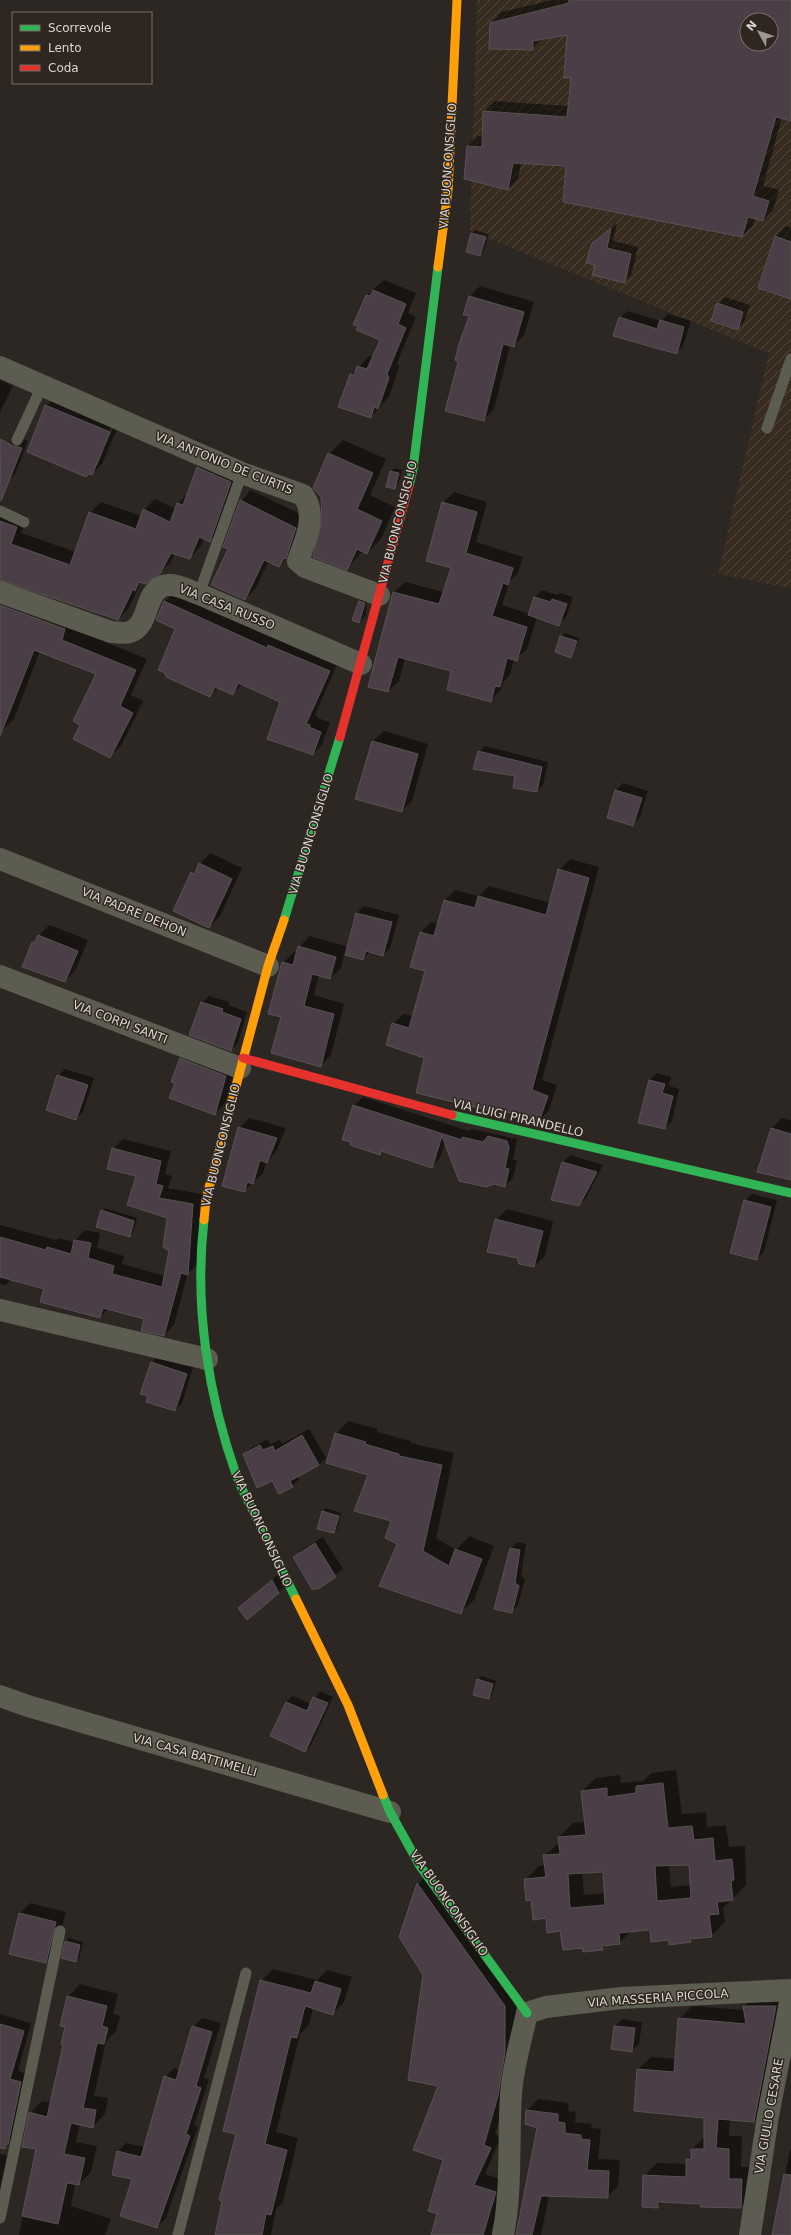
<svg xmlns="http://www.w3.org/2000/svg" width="791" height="2235" font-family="'DejaVu Sans',sans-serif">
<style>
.industrial{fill:url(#industrial-furrows);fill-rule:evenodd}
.shadow{fill:#0007;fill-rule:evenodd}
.building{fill:#4c3e47;stroke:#575353;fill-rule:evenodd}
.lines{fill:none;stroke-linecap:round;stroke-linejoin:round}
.lane{stroke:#5c5c51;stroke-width:11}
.street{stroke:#5c5c51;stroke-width:22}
.fast{stroke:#30b455;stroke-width:9}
.slow{stroke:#ff9f0a;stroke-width:9}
.jam{stroke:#e5322d;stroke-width:9}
.labels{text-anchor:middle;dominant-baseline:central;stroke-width:3;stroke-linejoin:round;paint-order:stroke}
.street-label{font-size:12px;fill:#dbd5d0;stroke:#2f261f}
</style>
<defs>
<pattern id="industrial-furrows" width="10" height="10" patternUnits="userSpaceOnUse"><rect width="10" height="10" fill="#382b20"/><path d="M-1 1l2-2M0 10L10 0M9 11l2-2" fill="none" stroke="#54493f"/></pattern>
</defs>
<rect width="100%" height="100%" fill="#2c2722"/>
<path class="industrial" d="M477,0H791V588L718,574L769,353L470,231ZM747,20H771V44H747Z"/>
<g class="shadow">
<path d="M552,0H791V120L782,117L763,186L779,190L773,210L763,220L755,218L753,225L742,236L567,165L521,163L518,179L508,189L468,146L478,136H484V112L495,101L569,106L573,77L568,34L543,38L532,49L491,23L502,12ZM747,20H771V44H747Z"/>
<polygon points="617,223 613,241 638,247 631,275 624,282 601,236"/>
<polygon points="786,226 791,228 791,298 775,237"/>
<polygon points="475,230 489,234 483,252 480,255 468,251 472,233"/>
<polygon points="384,280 416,293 408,313 416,317 397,363 399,367 389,397 371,417 351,375 369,356 373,357 381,340 355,324 367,295"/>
<polygon points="480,286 534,302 524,335 514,346 510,345 494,409 483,420 470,296"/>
<polygon points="725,297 750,305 744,322 737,329 718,304"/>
<polygon points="627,311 661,321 668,314 691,321 683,346 676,353 620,318"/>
<polygon points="0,380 13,386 0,412"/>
<path d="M57,395L120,422L102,464L92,474L46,406ZM111,427L113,428L97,466H95Z"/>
<polygon points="16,436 28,441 15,474 8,481 0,478 0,467 10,443"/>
<polygon points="343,440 386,459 370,495 395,507 381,539 367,553 363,551 347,568 323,519 329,454"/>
<polygon points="209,457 241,471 221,529 210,541 204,538 201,546 190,558 175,553 171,562 160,573 140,584 129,608 118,619 0,579 0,506 27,516 21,533 76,552 90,513 101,502 141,516 144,510 155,499 176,509 178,504 189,492 198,468"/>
<polygon points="395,468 402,470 398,485 394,488 387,486 391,471"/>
<polygon points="251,490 306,517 289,556 279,566 269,561 255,589 245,599 230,548 241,501"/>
<polygon points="454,492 487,502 476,542 523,557 518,573 510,581 502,605 529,614 535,597 542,590 557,595 560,593 573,597 566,617 559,624 537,617 527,649 516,659 514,659 510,675 503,682 501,690 490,701 453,671 405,658 399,681 388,691 394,592 405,582 443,592 452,567 443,503"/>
<polygon points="0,585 73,629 147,659 131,695 143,701 121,746 109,757 81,724 98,673 40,651 14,719 3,730 0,729"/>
<polygon points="174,592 338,662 315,715 318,716 317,718 330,722 322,745 313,754 281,701 242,684 233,693 219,687 210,696 165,602"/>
<polygon points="367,594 366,615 359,622 360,601"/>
<polygon points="565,633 580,638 571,657 561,637"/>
<polygon points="384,731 428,744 412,801 401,811 357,798 373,741"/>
<polygon points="485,746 548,762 543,785 537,791 516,775 479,752"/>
<polygon points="623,783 648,791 640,817 633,824 616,790"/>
<polygon points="210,853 242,868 220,916 209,927 192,873"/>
<polygon points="570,859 599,867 542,1080 557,1085 549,1110 539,1121 502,1109 498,1112 425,1058 393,1024 403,1014 414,1016 426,971 411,967 421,932 431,922 439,924 445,900 455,890 479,896 489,886 550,903 559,870"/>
<polygon points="364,906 399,915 390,948 383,955 370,951 363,959 344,954 341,968 330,978 319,975 314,995 344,1004 331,1055 321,1065 282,1016 283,963 294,952 297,953 299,947 310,936 348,947 357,913"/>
<polygon points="49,925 88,940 75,971 65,981 32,943"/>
<polygon points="209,996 229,1002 228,1005 247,1012 238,1043 231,1050 202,1003"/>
<polygon points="191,1048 236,1065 225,1103 215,1113 176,1083 181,1059"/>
<polygon points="65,1069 94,1078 83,1112 76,1119 58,1076"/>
<polygon points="657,1073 671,1077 669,1086 679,1089 672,1121 665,1128 650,1080"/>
<polygon points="363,1097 469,1131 472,1129 517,1139 513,1160 517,1160 513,1178 505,1186 445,1142 440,1158 431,1167 383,1150 380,1154 343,1139 354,1105"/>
<polygon points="249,1118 286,1128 276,1152 266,1163 263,1173 244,1191 239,1128"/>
<polygon points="782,1118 791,1120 791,1180 759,1171 772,1128"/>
<polygon points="123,1139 171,1151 165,1174 172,1176 168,1188 202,1194 198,1264 188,1273 174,1325 164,1335 145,1318 109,1308 100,1317 45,1288 11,1279 6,1285 0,1284 0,1225 56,1240 58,1238 74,1242 85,1230 100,1233 97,1248 124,1256 122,1264 165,1276 170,1250 168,1217 138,1176 113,1149"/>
<polygon points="570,1155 603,1165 586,1198 579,1205 563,1162"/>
<polygon points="752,1194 777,1200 764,1252 757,1259 745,1201"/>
<polygon points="105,1208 137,1218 133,1233 130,1236 102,1211"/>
<polygon points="507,1209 553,1221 545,1256 534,1266 496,1220"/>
<polygon points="159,1355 193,1367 182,1403 175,1410 149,1396 152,1362"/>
<polygon points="348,1421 378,1429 377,1432 411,1441 411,1443 454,1453 436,1538 456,1550 469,1536 494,1546 474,1600 461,1612 398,1543 392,1520 370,1474 336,1434"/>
<polygon points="309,1429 326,1458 319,1465 298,1476 299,1479 292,1486 273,1479 244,1455 251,1448 268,1439 270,1444 280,1440 282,1444"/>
<polygon points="326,1508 341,1513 337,1529 334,1532 322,1512"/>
<polygon points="323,1537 343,1569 317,1588 294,1557 301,1550"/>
<polygon points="517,1542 526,1544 521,1576 525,1579 518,1605 511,1612 510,1549"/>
<polygon points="279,1574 286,1586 247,1618 239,1608"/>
<polygon points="481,1676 496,1681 492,1695 489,1698 478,1680"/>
<polygon points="320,1691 333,1697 311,1745 305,1751 286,1702 293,1696 311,1704"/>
<path d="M676,1770L682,1814L706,1812L707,1827L726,1825L729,1847L745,1846L746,1885L723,1908L725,1922L711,1936L694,1938L690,1941L670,1939L651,1929L631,1931L619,1943L608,1944L602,1949L583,1947L547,1917L532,1899L525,1880L539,1866L545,1865L544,1856L560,1842L559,1837L573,1823L585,1822L582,1791L596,1778L620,1775L621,1783L643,1781L651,1773ZM690,1864L691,1885L671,1887L669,1865ZM604,1871L606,1893L584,1895L582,1873Z"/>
<polygon points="429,1873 516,1994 516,2040 509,2084 495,2134 501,2137 485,2174 506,2181 491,2233 497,2235 432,2235 439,2213 445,2159 440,2085 424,1975 400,1937 418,1884"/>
<polygon points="30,1903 66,1912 56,1952 46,1962 19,1914"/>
<polygon points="69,1938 83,1942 79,1958 76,1961 66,1941"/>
<polygon points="273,1969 317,1980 327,1970 352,1977 344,2002 332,2014 313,2008 309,2025 300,2034 276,2132 298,2138 283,2202 276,2209 271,2235 216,2235 237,2133 261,1981"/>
<polygon points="80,1984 118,1994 113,2014 120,2016 116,2031 106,2041 94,2096 108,2098 105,2114 92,2127 80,2124 76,2142 97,2146 91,2172 79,2184 75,2184 71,2206 111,2219 105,2235 19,2235 37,2148 30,2113 42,2101 51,2103 64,2044 68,1997"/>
<polygon points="789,1993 767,2108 754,2121 730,2119 729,2136 742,2136 741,2167 754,2167 753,2194 741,2207 663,2201 657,2207 644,2176 657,2163 687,2164 687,2159 692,2154 692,2149 705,2137 705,2117 638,2069 651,2057 676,2059 679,2019 692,2006 745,2010 744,2006 757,1994"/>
<polygon points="0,2014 31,2023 18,2071 29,2074 16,2134 8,2142 0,2140"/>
<polygon points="202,2018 221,2023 204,2078 209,2079 194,2125 198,2127 166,2218 157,2227 117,2152 126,2143 145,2147 165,2077 174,2068 180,2070 193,2027"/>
<polygon points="622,2019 642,2022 639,2044 632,2051 612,2048 615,2026"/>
<polygon points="538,2099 569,2103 568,2111 576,2112 575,2122 592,2124 591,2128 601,2129 598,2159 620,2160 618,2186 607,2197 549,2195 541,2235 517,2235 538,2127 527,2111"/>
<polygon points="791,2149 791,2235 773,2235 790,2150"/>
<polygon points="0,2154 7,2155 0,2189"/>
</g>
<g class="building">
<path d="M569,0H791V121L776,117L753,196L769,201L763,221L748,217L742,237L563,202L566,166L513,163L508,190L464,179L467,146L482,147L483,111L567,117L571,78H564L567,35L533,41V50L489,49L490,23L569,3ZM747,20H771V44H747Z"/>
<polygon points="611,228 607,248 631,254 625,283 592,275 595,265 586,263 592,243"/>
<polygon points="471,233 486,237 480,256 466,252"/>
<polygon points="775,236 791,242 791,299 758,288"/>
<polygon points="373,290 406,304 398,324 406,328 387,374 389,378 378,409 374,407 371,418 338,407 350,374 354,375 357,366 367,369 380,340 356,330 358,326 353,325 366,295 370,296"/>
<polygon points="469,296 524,312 514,347 503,344 484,421 445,411 458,362 455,360 459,344 469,316 463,315"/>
<polygon points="717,303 743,312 738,330 711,321"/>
<polygon points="619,317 657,329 660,320 684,327 677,354 613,336"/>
<polygon points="45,405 110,432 92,475 89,474 86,477 27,452"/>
<polygon points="0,439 14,446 22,448 1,501"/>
<polygon points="328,453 373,473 357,509 382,521 367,554 357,549 347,570 313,557 322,519 321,497 313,488"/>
<polygon points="197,467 231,482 210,542 199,537 190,559 171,553 160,574 145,584 139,582 135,591 133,589 118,620 0,580 0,521 17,527 11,544 70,565 89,512 136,529 143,509 170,522 177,503 183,505"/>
<polygon points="390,471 399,473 395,489 386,487"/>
<polygon points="240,500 296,528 286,559 284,558 279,567 264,560 245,600 211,585 228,549 223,547"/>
<polygon points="442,502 477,512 466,553 513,568 508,585 503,583 492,616 527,627 517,661 507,658 500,687 495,686 491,702 447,690 451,671 398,657 388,692 368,687 393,592 439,604 451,568 426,561"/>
<polygon points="534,597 551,602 552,599 567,604 559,626 528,615"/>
<polygon points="164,601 267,648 268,645 330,671 306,724 310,725 309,727 321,732 313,755 267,739 280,702 238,683 233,695 215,687 210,697 166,677 165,673 158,670 175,629 156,620"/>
<polygon points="359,601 365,603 359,623 352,620"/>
<polygon points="0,605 65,629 62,640 136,670 120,706 133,713 110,758 73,739 80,725 73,721 96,674 34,650 0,736"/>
<polygon points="560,636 577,641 571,658 555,652"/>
<polygon points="372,741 418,754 402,812 355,799"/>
<polygon points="478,751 542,767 537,792 513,788 515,776 473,769"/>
<polygon points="615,790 642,798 633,826 607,818"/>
<polygon points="199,863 232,879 209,928 173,911 191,872 194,874"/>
<polygon points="558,869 589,878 532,1090 548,1096 539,1122 497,1109 499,1113 416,1093 424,1058 386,1045 392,1023 409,1028 425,971 410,967 420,932 434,936 444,900 475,908 478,896 546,915"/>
<polygon points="356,913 392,922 383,956 366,951 363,960 345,955"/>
<polygon points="38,935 78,951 65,982 22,967 32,942 34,943"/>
<polygon points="298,946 336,957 330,979 312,974 304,1006 334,1014 321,1067 271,1053 281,1017 268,1014 282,962 293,965"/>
<polygon points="201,1002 223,1009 222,1012 241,1019 231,1051 189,1035"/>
<polygon points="180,1058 226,1076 215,1115 169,1098 175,1083 171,1082"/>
<polygon points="57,1075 88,1085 76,1120 46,1110"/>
<polygon points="649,1080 665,1084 662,1093 673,1096 665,1129 638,1123"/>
<polygon points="353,1105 462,1140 462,1137 483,1142 488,1136 507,1141 509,1148 505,1168 509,1169 505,1187 494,1184 486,1187 459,1181 442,1136 432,1168 381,1151 380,1155 350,1145 351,1142 342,1140"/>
<polygon points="238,1127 277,1138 267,1163 260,1160 253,1184 247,1182 245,1192 222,1186"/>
<polygon points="771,1128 791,1134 791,1180 757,1172"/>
<polygon points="112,1148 161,1161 156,1184 163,1186 159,1198 193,1204 188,1275 181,1273 164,1336 141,1331 144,1319 103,1308 100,1318 40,1302 44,1289 0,1277 0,1237 46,1250 47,1247 71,1254 74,1240 91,1243 88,1258 114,1266 112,1274 162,1287 169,1251 163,1247 167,1218 127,1205 136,1176 107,1169"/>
<polygon points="562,1162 597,1172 579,1206 551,1200"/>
<polygon points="744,1200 771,1207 757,1260 730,1253"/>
<polygon points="101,1210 134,1221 130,1237 96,1227"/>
<polygon points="495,1219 543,1231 534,1267 519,1264 517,1258 487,1252"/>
<polygon points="151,1362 187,1374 175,1411 146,1402 148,1396 140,1394"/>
<polygon points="335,1433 366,1442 365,1444 399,1454 399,1456 442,1465 423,1551 449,1566 455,1549 482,1559 461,1614 379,1586 397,1544 385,1538 391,1521 354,1511 368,1475 326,1463"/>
<polygon points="302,1435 319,1465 290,1481 293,1487 279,1494 272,1481 257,1488 243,1454 260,1445 263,1450 273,1446 275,1451"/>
<polygon points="322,1511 339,1516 334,1533 317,1529"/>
<polygon points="315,1543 336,1577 318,1589 312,1589 293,1557"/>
<polygon points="510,1548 520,1550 515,1583 519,1586 512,1613 494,1609"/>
<polygon points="272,1580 279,1593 247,1620 238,1608"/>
<polygon points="477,1679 493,1684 489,1699 473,1695"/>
<polygon points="313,1697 328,1703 305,1752 270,1736 286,1702 307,1711"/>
<path d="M663,1783L668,1828L692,1826L694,1840L713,1838L715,1861L732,1859L734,1880L731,1881L733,1900L717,1902L719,1914L709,1915L712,1937L690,1939L691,1942L669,1945V1940L651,1942L650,1930L619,1933L620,1944L602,1946L603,1950L583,1952L582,1948L563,1950L560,1931L547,1933L546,1918L533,1920L531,1900L526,1901L524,1879L546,1877L543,1855L560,1854L558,1837L586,1835L581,1791L607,1788V1797L636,1793V1786ZM689,1865L691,1898L657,1901L655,1866ZM603,1872L605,1905L570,1908L568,1874Z"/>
<polygon points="417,1883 505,2006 505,2052 498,2096 484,2145 491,2148 474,2185 496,2192 483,2235 431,2235 437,2214 428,2211 443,2160 413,2150 438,2086 408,2080 423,1975 399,1937"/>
<polygon points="19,1913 56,1922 46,1963 9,1954"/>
<polygon points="65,1941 80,1945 76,1962 61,1958"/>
<polygon points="260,1980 311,1993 315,1981 341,1989 333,2015 305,2006 297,2038 291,2037 265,2144 287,2150 271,2215 266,2214 262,2235 215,2235 222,2201 219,2200 236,2134 223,2131"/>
<polygon points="67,1996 107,2006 102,2026 108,2028 104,2044 97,2043 83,2108 96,2110 93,2128 71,2123 64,2154 85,2158 79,2185 67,2183 58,2224 22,2216 36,2149 22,2147 29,2112 47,2117 63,2045 61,2044 65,2027 60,2026"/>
<polygon points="743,2006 776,2006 754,2122 718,2119 716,2148 729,2149 729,2179 742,2179 741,2208 700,2207 701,2204 658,2202 658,2208 642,2207 643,2175 686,2177 686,2159 691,2159 691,2149 704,2149 704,2118 634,2111 637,2069 674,2072 678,2018 746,2024"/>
<polygon points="0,2024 24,2031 10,2079 21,2082 8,2144 6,2144 5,2149 0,2148"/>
<polygon points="192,2026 212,2032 196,2086 201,2088 186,2134 190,2136 157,2228 120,2216 132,2179 112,2175 117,2151 141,2157 164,2076 176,2080"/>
<polygon points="614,2026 635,2028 632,2052 611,2049"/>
<polygon points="526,2110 558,2114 558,2122 565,2123 565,2133 581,2135 581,2139 590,2140 587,2170 609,2171 608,2198 541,2196 532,2235 516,2235 537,2128 525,2124"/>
<polygon points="784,2174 791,2175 791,2235 772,2235"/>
</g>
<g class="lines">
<g class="lane">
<polyline points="767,428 791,359"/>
<polyline points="17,440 42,386"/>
<polyline points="0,511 24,522"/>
<polyline points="199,594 242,473"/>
<polyline points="0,2218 60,1931"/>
<polyline points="178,2235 246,1973"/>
</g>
<g class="street">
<path d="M0,367L242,473L303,495C318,516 305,540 298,561L305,567L379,595"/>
<path d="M0,592L111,632C117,632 125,634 130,632C150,625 144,593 163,586C174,582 190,591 199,594L361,664"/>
<polyline points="0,859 268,966"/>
<polyline points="0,976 240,1068"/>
<polyline points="0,1310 207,1359"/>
<polyline points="0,1696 28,1706 390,1812"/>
<path d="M503,2235C512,2189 508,2141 511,2094C513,2066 521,2040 527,2013L546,2007L621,1998L791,1990"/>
<polyline points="750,2235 768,2116 791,1997"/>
</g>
<g class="fast">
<polyline points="409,486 413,469 438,267"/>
<polyline points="284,920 340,737"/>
<polyline points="452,1115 791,1193"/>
<path d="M204,1220C194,1306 208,1396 237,1477C242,1491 250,1504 256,1517C270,1545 283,1572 296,1599"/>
<polyline points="383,1795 390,1812 420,1866 527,2013"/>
</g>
<g class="slow">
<polyline points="438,267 448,191 457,0"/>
<polyline points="204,1220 206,1199 268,966 284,920"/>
<polyline points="296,1599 348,1705 383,1795"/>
</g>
<g class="jam">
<polyline points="340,737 409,486"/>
<polyline points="243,1058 452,1115"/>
</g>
</g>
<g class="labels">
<g class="street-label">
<text transform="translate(448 166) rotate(-86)">VIA BUONCONSIGLIO</text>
<text transform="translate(224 463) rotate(22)">VIA ANTONIO DE CURTIS</text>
<text transform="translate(398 522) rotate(-76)">VIA BUONCONSIGLIO</text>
<text transform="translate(227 607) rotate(22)">VIA CASA RUSSO</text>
<text transform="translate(311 834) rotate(-73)">VIA BUONCONSIGLIO</text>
<text transform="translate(134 912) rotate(22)">VIA PADRE DEHON</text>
<text transform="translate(120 1022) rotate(21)">VIA CORPI SANTI</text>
<text transform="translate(518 1118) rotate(13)">VIA LUIGI PIRANDELLO</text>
<text transform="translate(221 1145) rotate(-76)">VIA BUONCONSIGLIO</text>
<text transform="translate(262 1529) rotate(65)">VIA BUONCONSIGLIO</text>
<text transform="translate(195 1755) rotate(16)">VIA CASA BATTIMELLI</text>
<text transform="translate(449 1903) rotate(55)">VIA BUONCONSIGLIO</text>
<text transform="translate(658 1998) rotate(-4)">VIA MASSERIA PICCOLA</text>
<text transform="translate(769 2116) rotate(-80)">VIA GIULIO CESARE</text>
</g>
</g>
<rect x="12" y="12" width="140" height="72" fill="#2f261f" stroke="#746c66"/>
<rect x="20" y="25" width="20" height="6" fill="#30b455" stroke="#746c66"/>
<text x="48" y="32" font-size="12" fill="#dbd5d0">Scorrevole</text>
<rect x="20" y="45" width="20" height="6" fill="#ff9f0a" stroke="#746c66"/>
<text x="48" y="52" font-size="12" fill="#dbd5d0">Lento</text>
<rect x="20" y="65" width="20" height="6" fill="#e5322d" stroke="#746c66"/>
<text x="48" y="72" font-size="12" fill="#dbd5d0">Coda</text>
<g transform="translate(759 32) rotate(310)"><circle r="19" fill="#2f261f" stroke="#746c66"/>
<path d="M0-3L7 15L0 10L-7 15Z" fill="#9e9893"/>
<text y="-6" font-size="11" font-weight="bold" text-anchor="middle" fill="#dbd5d0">N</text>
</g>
</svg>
